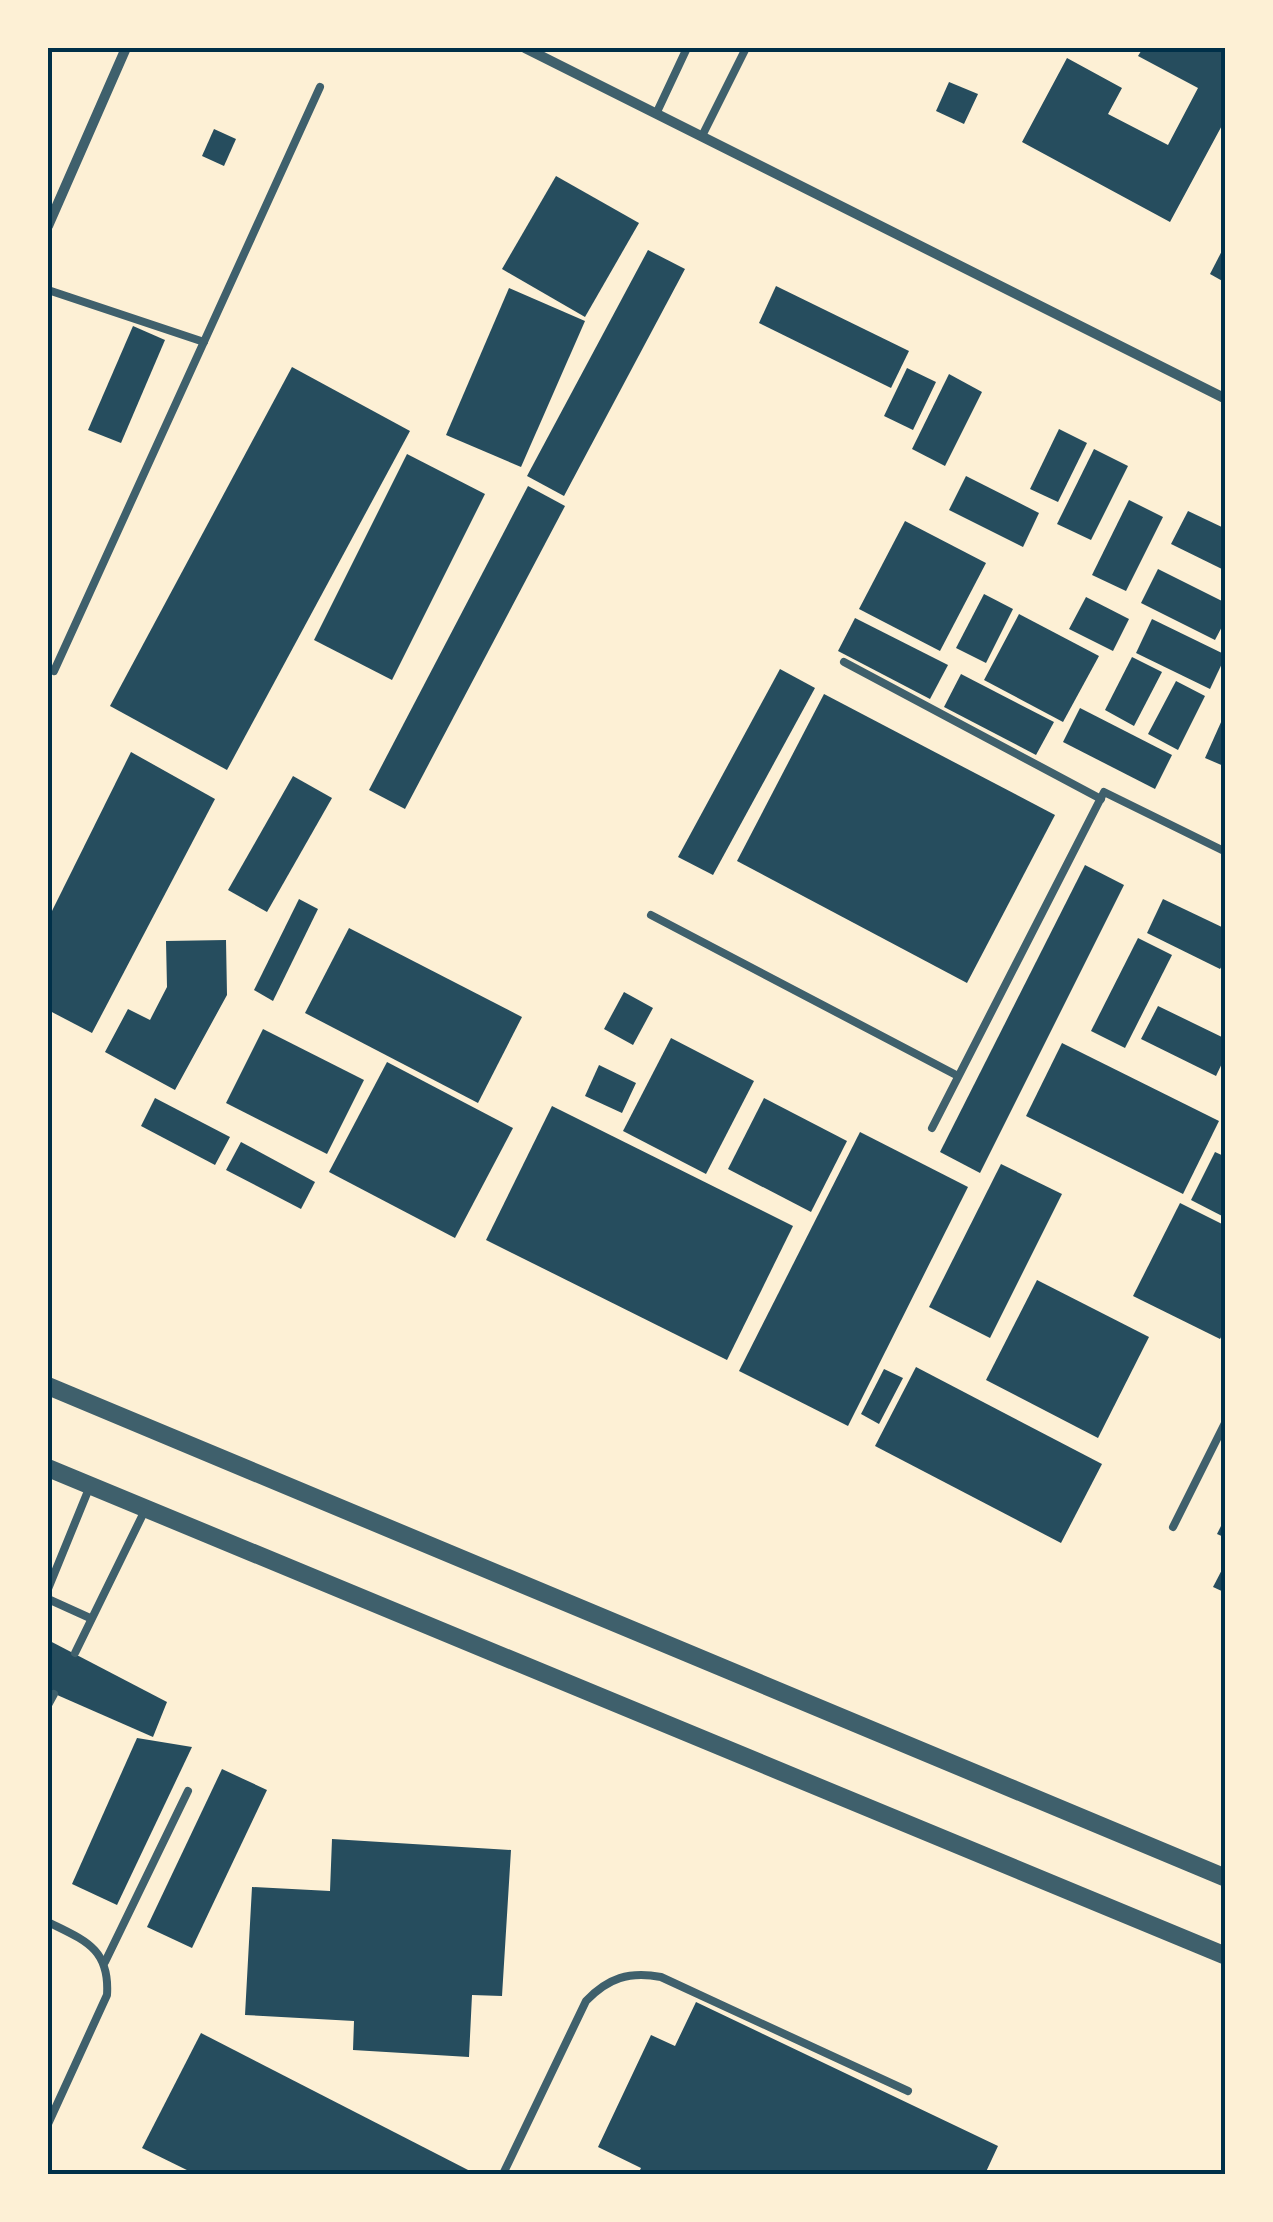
<svg xmlns="http://www.w3.org/2000/svg" width="1273" height="2222" font-family="'IBM Plex Serif',serif">
<style>
.building{fill:#264d5e}
.lines{fill:none;stroke-linecap:round;stroke-linejoin:round}
.service{stroke:#3f606c;stroke-width:8}
.minor{stroke:#3f606c;stroke-width:10}
.tertiary{stroke:#3f606c;stroke-width:18}
.neatline{fill:none;stroke:#003049;stroke-width:4}
</style>
<rect width="100%" height="100%" fill="#fdf0d5"/>
<g class="building">
<polygon points="1143,48 1226,48 1226,118 1170,222 1022,142 1067,58 1122,88 1108,114 1168,145 1198,88 1138,56"/>
<polygon points="949,82 978,94 964,124 936,111"/>
<polygon points="214,129 236,139 224,166 202,156"/>
<polygon points="556,176 639,223 585,317 502,269"/>
<polygon points="1226,243 1226,283 1210,274"/>
<polygon points="648,250 685,269 564,496 527,476"/>
<polygon points="776,286 909,351 891,388 759,323"/>
<polygon points="509,288 585,321 521,467 446,435"/>
<polygon points="133,326 165,340 121,443 88,430"/>
<polygon points="292,367 410,431 227,770 110,706"/>
<polygon points="907,368 936,382 913,430 884,416"/>
<polygon points="949,374 982,392 945,466 912,449"/>
<polygon points="1059,429 1087,443 1058,502 1030,489"/>
<polygon points="1094,449 1128,466 1091,540 1057,524"/>
<polygon points="407,454 485,494 392,680 314,640"/>
<polygon points="966,476 1039,513 1023,547 949,510"/>
<polygon points="528,486 565,506 405,809 369,790"/>
<polygon points="1129,500 1163,517 1126,591 1092,575"/>
<polygon points="1188,511 1226,529 1226,571 1171,544"/>
<polygon points="905,521 986,563 940,651 859,609"/>
<polygon points="1158,569 1226,603 1226,619 1215,640 1141,603"/>
<polygon points="984,594 1013,609 986,663 956,648"/>
<polygon points="1086,597 1129,619 1113,651 1069,629"/>
<polygon points="1019,614 1099,656 1063,722 984,680"/>
<polygon points="855,618 948,665 930,699 838,651"/>
<polygon points="1152,619 1226,655 1210,689 1136,653"/>
<polygon points="1132,657 1162,672 1134,726 1105,710"/>
<polygon points="780,669 815,688 713,875 678,857"/>
<polygon points="961,674 1054,722 1036,755 944,707"/>
<polygon points="1176,681 1205,696 1178,750 1148,734"/>
<polygon points="824,694 1055,815 967,983 737,861"/>
<polygon points="1080,708 1172,755 1155,789 1063,742"/>
<polygon points="1226,711 1226,767 1205,758"/>
<polygon points="131,752 215,799 92,1033 48,1010 48,919"/>
<polygon points="293,776 332,798 267,912 228,890"/>
<polygon points="1085,865 1124,885 980,1173 940,1152"/>
<polygon points="299,899 318,909 273,1001 254,990"/>
<polygon points="1163,899 1226,929 1226,959 1220,969 1147,933"/>
<polygon points="349,928 522,1017 478,1103 305,1013"/>
<polygon points="1138,938 1172,955 1125,1048 1091,1031"/>
<polygon points="226,940 227,995 175,1090 105,1052 128,1009 150,1020 167,987 166,941"/>
<polygon points="624,992 653,1008 633,1045 604,1029"/>
<polygon points="1158,1006 1226,1039 1226,1055 1216,1076 1141,1039"/>
<polygon points="263,1029 364,1080 327,1154 226,1103"/>
<polygon points="671,1038 754,1081 706,1174 623,1131"/>
<polygon points="1062,1043 1219,1121 1183,1194 1026,1116"/>
<polygon points="387,1062 513,1128 455,1238 329,1172"/>
<polygon points="599,1065 636,1083 622,1113 585,1096"/>
<polygon points="155,1098 230,1137 215,1165 141,1126"/>
<polygon points="764,1098 847,1141 811,1212 728,1169"/>
<polygon points="552,1106 793,1226 727,1360 486,1240"/>
<polygon points="860,1132 968,1187 848,1426 739,1371"/>
<polygon points="241,1142 315,1182 301,1209 226,1170"/>
<polygon points="1215,1152 1226,1157 1226,1218 1191,1200"/>
<polygon points="1001,1164 1062,1194 990,1338 929,1307"/>
<polygon points="1180,1203 1226,1226 1226,1328 1220,1339 1133,1296"/>
<polygon points="1037,1280 1149,1337 1098,1438 986,1380"/>
<polygon points="916,1367 1102,1464 1061,1543 875,1446"/>
<polygon points="884,1369 903,1378 879,1424 861,1414"/>
<polygon points="1226,1516 1226,1538 1217,1534"/>
<polygon points="1226,1562 1226,1593 1213,1587"/>
<polygon points="48,1640 167,1702 153,1737 48,1691"/>
<polygon points="137,1738 192,1747 117,1905 72,1884"/>
<polygon points="222,1769 267,1790 192,1948 147,1927"/>
<polygon points="332,1839 511,1850 502,1996 472,1995 469,2057 353,2050 354,2021 245,2015 252,1887 330,1891"/>
<polygon points="696,2002 998,2146 985,2174 638,2174 641,2168 598,2147 651,2035 675,2046"/>
<polygon points="201,2033 472,2172 470,2174 195,2174 142,2148"/>
</g>
<g class="lines">
<g class="service">
<polyline points="656,114 687,48"/>
<polyline points="702,136 746,48"/>
<polyline points="48,290 204,342"/>
<polyline points="844,662 1101,799"/>
<polyline points="54,671 320,87"/>
<polyline points="651,915 958,1076"/>
<polyline points="932,1128 1104,792 1226,852"/>
<polyline points="1173,1527 1226,1421"/>
<polyline points="48,1589 90,1486"/>
<polyline points="48,1599 90,1618"/>
<polyline points="75,1653 146,1508"/>
<polyline points="48,1705 54,1694"/>
<path d="M48,1922C84,1940 110,1948 107,1995L48,2124"/>
<polyline points="105,1962 188,1791"/>
<path d="M503,2174L586,2001C608,1978 629,1971 661,1977L908,2091"/>
</g>
<g class="minor">
<polyline points="525,48 1226,399"/>
<polyline points="48,226 126,48"/>
</g>
<g class="tertiary">
<polyline points="48,1386 1226,1878"/>
<polyline points="48,1468 1226,1956"/>
</g>
</g>
<rect width="1273" height="2222" fill="none" stroke="#fdf0d5" stroke-width="100"/>
<rect x="50" y="50" width="1173" height="2122" class="neatline"/>
</svg>
